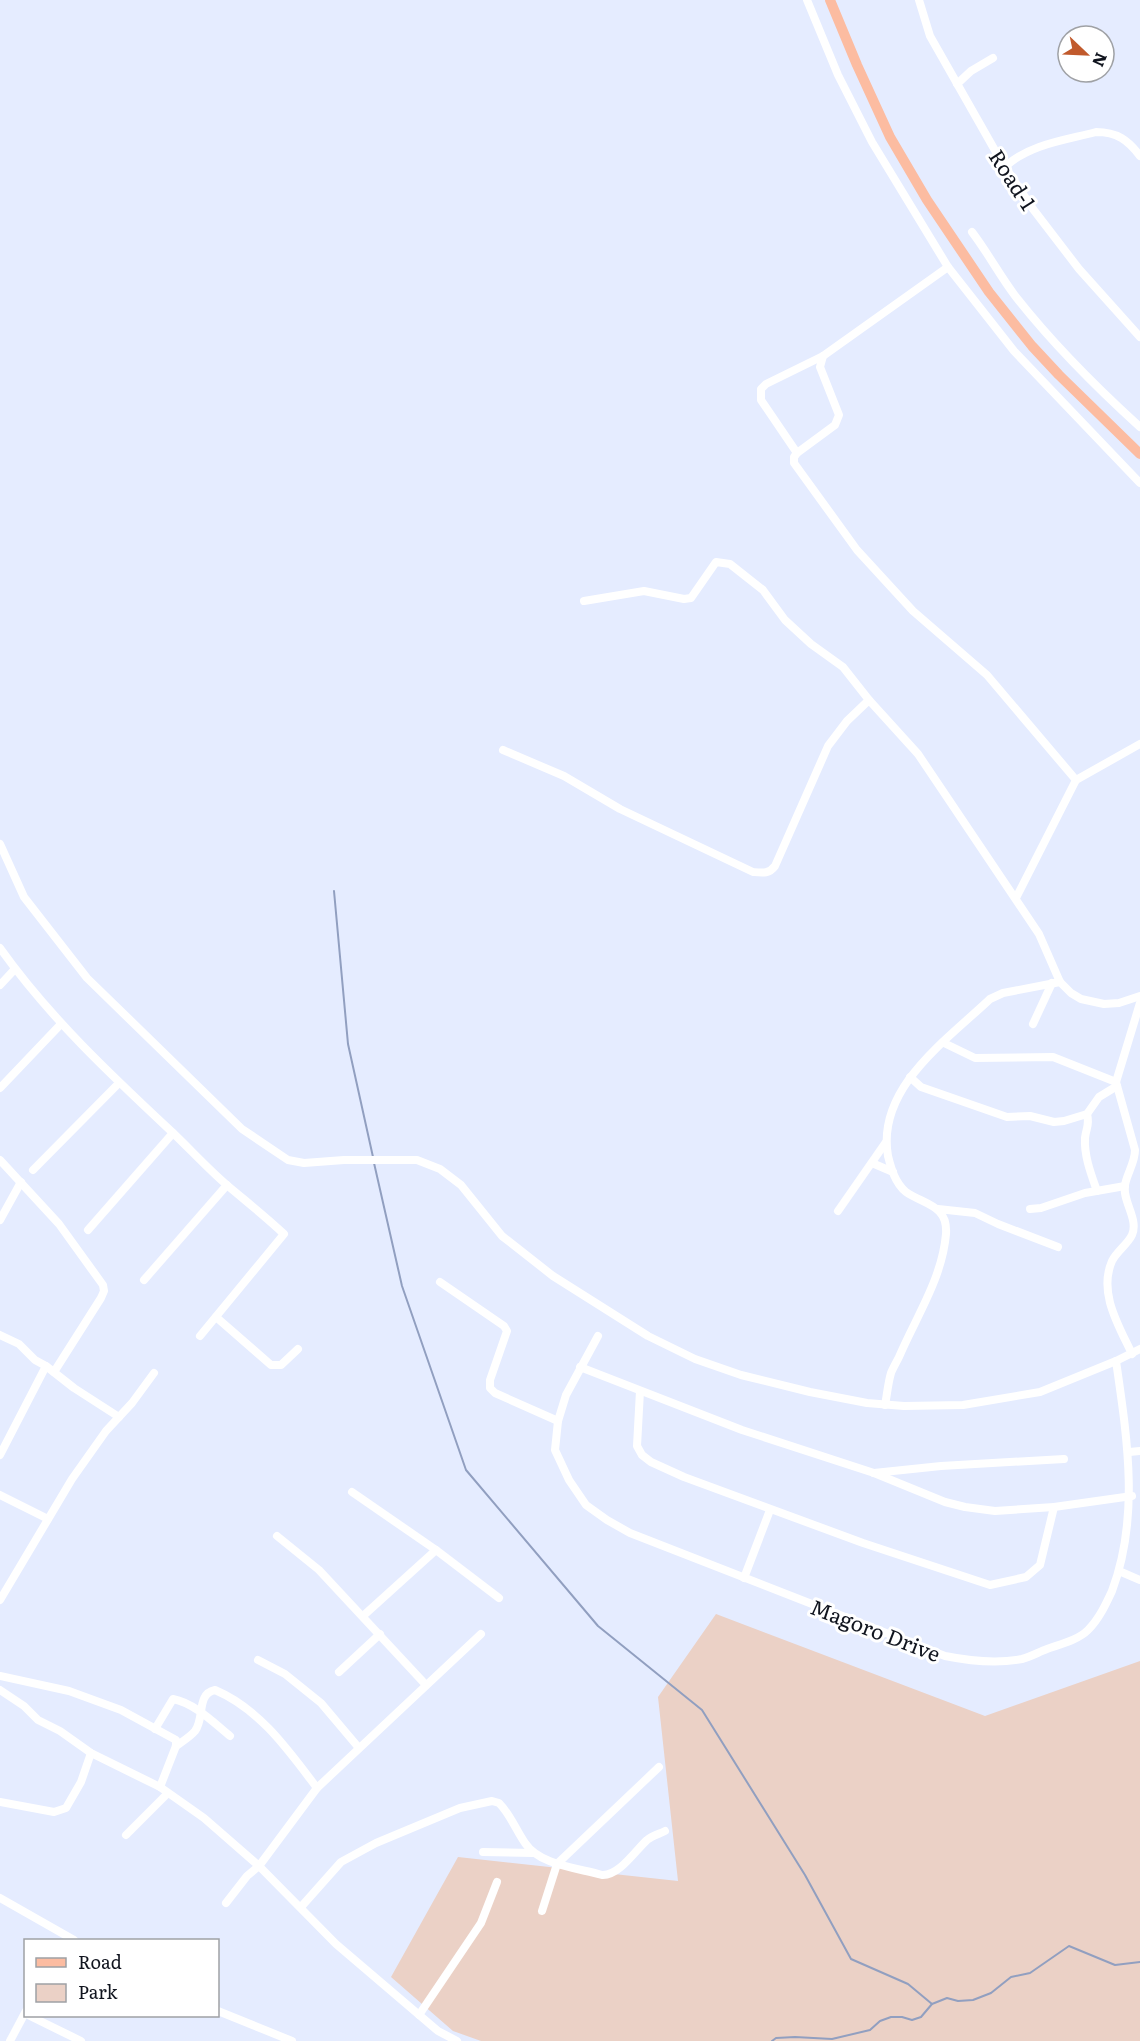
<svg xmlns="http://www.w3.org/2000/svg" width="1140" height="2041" font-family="Literata,serif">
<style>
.green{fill:#ebd1c6}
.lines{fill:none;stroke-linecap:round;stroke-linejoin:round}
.stream{stroke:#919fc0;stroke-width:2}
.minor{stroke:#fff;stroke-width:8}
.major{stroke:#fcbca1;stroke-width:10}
.labels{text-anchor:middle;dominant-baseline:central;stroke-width:6;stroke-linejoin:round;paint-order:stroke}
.street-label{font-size:21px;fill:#10141e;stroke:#fff}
</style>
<rect width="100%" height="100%" fill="#e5ecff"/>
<polygon class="green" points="716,1614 985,1716 1140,1661 1140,2041 481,2041 453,2031 391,1977 458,1857 678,1881 658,1697"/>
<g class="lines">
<g class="stream">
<polyline points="334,891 348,1044 373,1157"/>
<polyline points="374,1163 402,1286 466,1470 598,1626 702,1710 805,1875 851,1959 908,1984 932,2004"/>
<polyline points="772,2041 776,2038 795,2037 832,2039 870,2030 880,2021 891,2017 902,2017 912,2020 921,2017 932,2004 947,1998 958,2001 973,2000 991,1993 1011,1977 1030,1973 1069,1946 1115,1965 1140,1962"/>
</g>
<g class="minor">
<polyline points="807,0 838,75 872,142 948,267 1014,351 1140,483"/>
<polyline points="919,0 930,36 1001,161 1033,209 1079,269 1140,337"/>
<polyline points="957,84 971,71 993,58"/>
<path d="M1006,166C1030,144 1066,140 1096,132C1117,132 1128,140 1140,156"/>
<path d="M972,232C988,253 1000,276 1016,297C1053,344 1096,387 1140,427"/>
<polyline points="823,356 820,367 839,415 835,425 797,453 794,457 794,463 857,550 913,611 987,675 1076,780"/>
<polyline points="797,453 761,400 761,389 766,384 823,356 948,267"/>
<polyline points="584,601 644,591 684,599 691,598 716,562 730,564 763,590 785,620 811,644 843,667 869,700 918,754 1039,934 1060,982 1071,993 1081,999 1104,1004 1119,1003 1140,996"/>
<path d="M503,750L564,776L620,809L753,872C763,873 769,874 775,866L828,746L847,721L869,700"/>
<polyline points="0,844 24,897 87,978 242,1129 288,1160 304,1163 344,1160 417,1160 440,1169 461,1185 502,1236 553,1276 648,1336 695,1359 741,1375 810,1392 867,1403 904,1406 963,1405 1040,1392 1116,1361 1140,1349"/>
<polyline points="1016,898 1076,780 1140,744"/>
<path d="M0,948C49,1017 111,1075 172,1132C191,1150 208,1169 228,1186C247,1202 266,1217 284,1234L200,1336"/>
<polyline points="0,985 15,969"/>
<polyline points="1033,1024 1052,983"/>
<polyline points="944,1043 975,1058 1053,1057 1116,1082"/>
<polyline points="910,1077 921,1087 1007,1117 1030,1116 1054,1122 1064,1121 1087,1114 1099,1097 1117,1086"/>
<polyline points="0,1088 61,1024"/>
<path d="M1087,1114C1090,1125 1086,1128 1085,1138C1084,1156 1091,1174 1097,1191"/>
<polyline points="0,1160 59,1224 103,1285 104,1291 101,1298 54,1372"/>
<polyline points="872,1163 893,1172"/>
<polyline points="33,1170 119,1083"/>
<polyline points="938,1209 975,1213 998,1224 1058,1247"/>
<polyline points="1030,1209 1041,1208 1085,1193 1125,1186"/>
<polyline points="838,1211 886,1142"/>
<polyline points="0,1220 21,1182"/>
<polyline points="88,1230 173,1133"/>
<polyline points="144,1280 227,1185"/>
<polyline points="440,1282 504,1326 507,1331 490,1380 490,1388 495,1393 558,1421"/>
<polyline points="216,1317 271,1365 281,1365 298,1349"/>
<polyline points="0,1335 19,1344 35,1360 46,1366 74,1388 119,1417"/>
<path d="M598,1336L566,1395L558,1421L555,1450L569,1480L586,1505L607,1520L630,1533L945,1656C970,1661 996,1664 1022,1659C1030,1657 1039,1652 1047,1649C1061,1644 1078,1640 1088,1630C1099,1619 1106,1604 1112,1591C1140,1517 1127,1437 1116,1361"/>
<path d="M1132,1354C1119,1326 1098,1293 1112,1261C1117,1251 1127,1245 1132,1235C1139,1219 1122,1201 1125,1185C1127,1173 1135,1163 1135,1150L1116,1082L1140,1003"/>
<polyline points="580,1367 742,1430 874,1473 945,1502 965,1507 995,1511 1054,1507 1132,1496"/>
<polyline points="640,1391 637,1446 642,1455 651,1462 684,1477 863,1543 990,1585 1026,1577 1040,1565 1054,1507"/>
<path d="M885,1405C887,1395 888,1383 891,1373C893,1368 896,1363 899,1357C916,1317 942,1279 946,1234C948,1205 925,1205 906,1192C895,1183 891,1168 888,1156C876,1088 947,1040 990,999L1003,993L1060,982"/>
<polyline points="1129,1452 1140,1451"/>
<polyline points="0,1455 46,1366"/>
<polyline points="874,1473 941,1466 1064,1459"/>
<polyline points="352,1492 436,1550 499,1598"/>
<polyline points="0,1495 48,1519"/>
<polyline points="277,1536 319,1570 426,1685"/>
<polyline points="1119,1571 1140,1580"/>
<polyline points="744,1578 770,1510"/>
<polyline points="0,1600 72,1479 106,1431 132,1403 154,1373"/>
<polyline points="363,1616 436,1550"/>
<polyline points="258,1660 285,1674 321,1703 359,1748"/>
<polyline points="339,1672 380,1634"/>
<polyline points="0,1676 69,1691 121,1710 176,1740 176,1746 160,1787"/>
<polyline points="0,1690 24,1706 38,1720 60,1731 91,1753 160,1787 204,1818 259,1866 336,1944 438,2031 457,2041"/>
<path d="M155,1729L173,1699C194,1703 213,1722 230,1736"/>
<path d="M176,1746C183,1741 190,1737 195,1731C205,1718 196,1694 215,1690C260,1709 289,1751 317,1788"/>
<polyline points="0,1802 54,1812 66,1808 81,1782 91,1753"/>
<polyline points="126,1835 168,1793"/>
<polyline points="483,1852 533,1853"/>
<polyline points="0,1898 74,1940"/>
<polyline points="226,1903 247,1876 259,1866 317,1788 481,1634"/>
<path d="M301,1907L341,1862L376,1843L460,1808L492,1801L499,1803C510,1814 516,1830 525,1843C539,1865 578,1868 602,1875C619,1876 635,1851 647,1840C652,1836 659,1834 665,1831"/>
<polyline points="542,1911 557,1864 659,1767"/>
<polyline points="218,2011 292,2041"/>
<polyline points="419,2015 481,1923 497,1882"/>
<polyline points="30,2016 81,2041"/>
<polyline points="10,2041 26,2011"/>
</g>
<polyline class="major" points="830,0 857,65 890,137 927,200 989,292 1032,346 1059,375 1140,454"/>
</g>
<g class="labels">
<g class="street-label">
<text transform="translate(1014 179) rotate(57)">Road-1</text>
<text transform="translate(876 1629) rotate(21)">Magoro Drive</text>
</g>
</g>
<rect x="24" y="1939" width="195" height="78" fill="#ffffff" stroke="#9fa1a5" stroke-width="1.5"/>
<rect x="36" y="1958" width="30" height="9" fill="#fcbca1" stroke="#9fa1a5" stroke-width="1.5"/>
<text x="78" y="1969" font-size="18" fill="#10141e">Road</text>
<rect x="36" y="1984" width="30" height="18" fill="#ebd1c6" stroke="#9fa1a5" stroke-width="1.5"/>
<text x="78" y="1999" font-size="18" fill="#10141e">Park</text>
<g transform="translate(1086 54) rotate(113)"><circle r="28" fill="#ffffff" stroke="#9fa1a5" stroke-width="1.5"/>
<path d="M0-4.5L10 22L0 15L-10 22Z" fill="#c15a2c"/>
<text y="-9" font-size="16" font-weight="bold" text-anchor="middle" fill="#10141e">N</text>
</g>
</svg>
